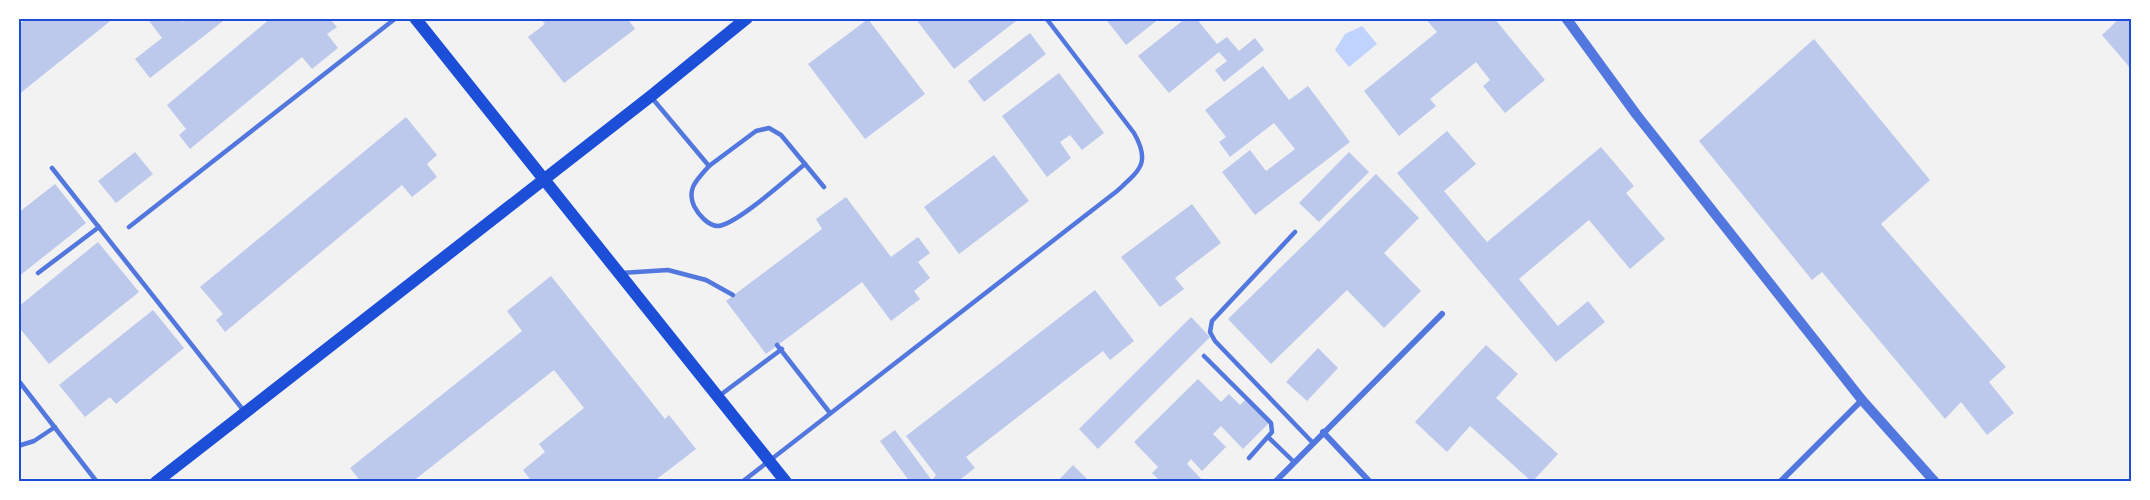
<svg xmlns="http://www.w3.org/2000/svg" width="2150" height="500" font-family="Jost,sans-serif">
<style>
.water{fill:#bfd3fe}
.building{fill:#bdc9ec}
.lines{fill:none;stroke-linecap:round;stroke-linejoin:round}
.service{stroke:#5277de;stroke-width:4.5}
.minor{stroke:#5277de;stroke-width:6}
.tertiary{stroke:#5277de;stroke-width:10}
.secondary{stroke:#1d4ed8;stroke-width:12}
.neatline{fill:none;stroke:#1d4ed8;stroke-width:2}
</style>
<rect width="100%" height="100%" fill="#f2f2f2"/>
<polygon class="water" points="1362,26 1377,44 1349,67 1335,50 1345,34"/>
<g class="building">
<polygon points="27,18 114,18 18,95 18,25"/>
<polygon points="147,18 178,18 182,22 187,18 227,18 150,78 135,59 162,38"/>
<polygon points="271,18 329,18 337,27 327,34 338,48 312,69 302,57 190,149 179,135 186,129 167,105"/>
<polygon points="540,18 627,18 635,29 564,83 528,37 545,24"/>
<polygon points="915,18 1020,18 954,69"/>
<polygon points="1105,18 1160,18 1126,45"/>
<polygon points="1186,18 1196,18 1217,44 1227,37 1239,51 1255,38 1264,50 1224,82 1215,70 1227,61 1219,52 1169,93 1138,56"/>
<polygon points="1425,18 1494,18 1545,80 1505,113 1483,86 1490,80 1476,62 1430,99 1436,106 1399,136 1364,91 1437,32"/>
<polygon points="2120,18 2132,18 2132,70 2102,35"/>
<polygon points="868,19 925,94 865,139 808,64"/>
<polygon points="1030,33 1046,54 984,102 968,81"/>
<polygon points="1814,39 1930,180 1881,224 2006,367 1989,382 2014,413 1987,435 1961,402 1945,419 1822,272 1812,280 1699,141"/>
<polygon points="1263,66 1289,100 1308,86 1350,142 1255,215 1222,172 1250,150 1266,171 1295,149 1274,123 1230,157 1219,142 1226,137 1205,110"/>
<polygon points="1059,73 1104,133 1082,150 1070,135 1060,142 1071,158 1047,177 1002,116"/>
<polygon points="406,117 437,155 427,164 437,177 412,197 402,185 225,332 216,320 223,314 200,287"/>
<polygon points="1447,131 1476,164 1444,191 1487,242 1601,147 1634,186 1626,193 1665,239 1630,269 1589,220 1519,279 1558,326 1588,301 1605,322 1556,362 1397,173"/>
<polygon points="135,152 153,174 116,203 98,181"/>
<polygon points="1349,152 1369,172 1319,222 1299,203"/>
<polygon points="994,155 1029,201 959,254 924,207"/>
<polygon points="1376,174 1419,218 1384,253 1421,291 1384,328 1347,290 1271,364 1228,319"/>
<polygon points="55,184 86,223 18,277 18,213"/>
<polygon points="846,197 891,257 918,237 930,253 918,262 930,278 914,291 920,299 891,321 862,282 766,354 726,301 822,229 816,219"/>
<polygon points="1192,204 1221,243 1175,278 1184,289 1160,307 1121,257"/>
<polygon points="98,242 139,292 49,364 18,326 18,307"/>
<polygon points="551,276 665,419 669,415 696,449 653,482 532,482 523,470 545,452 539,444 584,408 554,370 412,482 361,482 350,468 522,331 507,311"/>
<polygon points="1095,290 1134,341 1110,360 1103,351 966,457 975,468 957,482 935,482 933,479 936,475 906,436"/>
<polygon points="153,310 184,348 116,404 110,397 85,417 59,385"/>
<polygon points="1191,317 1210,337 1098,449 1079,429"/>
<polygon points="1486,345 1518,374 1496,398 1558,454 1532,482 1470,426 1447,452 1415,422"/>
<polygon points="1318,348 1338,368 1307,401 1286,382"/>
<polygon points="1198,379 1221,402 1229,394 1240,405 1245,400 1269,423 1243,449 1221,426 1213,434 1226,447 1202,471 1191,459 1187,464 1204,482 1161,482 1152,473 1158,467 1134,442"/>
<polygon points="895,430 933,482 910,482 880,441"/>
<polygon points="1073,465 1090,482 1057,482"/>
</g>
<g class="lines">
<g class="service">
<polyline points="652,98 709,166 756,131 769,128 781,135 824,187"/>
<path d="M709,166C698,179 686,188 694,206C698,214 708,226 718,226C736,225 789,177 805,164"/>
<polyline points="52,168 244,411"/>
<polyline points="129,227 396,18"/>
<polyline points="1295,232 1212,321 1210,332 1215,341 1313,443"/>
<polyline points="38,273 99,227"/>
<polyline points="621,273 668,270 706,280 733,295"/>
<polyline points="777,345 830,413"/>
<polyline points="1204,356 1271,423 1272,432 1249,458"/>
<polyline points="18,380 97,482"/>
<polyline points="719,396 782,349"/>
<polyline points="1268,437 1294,462"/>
<polyline points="18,446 34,441 55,427"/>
<path d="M742,482L1117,191C1140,170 1151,163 1134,133L1046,18"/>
</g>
<g class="minor">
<polyline points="1323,432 1370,482"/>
<polyline points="1275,482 1442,314"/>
<polyline points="1780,482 1862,400"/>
</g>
<polyline class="tertiary" points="1566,18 1636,114 1862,400 1935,482"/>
<g class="secondary">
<polyline points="415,18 786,482"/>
<polyline points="156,482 651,96 747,18"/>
</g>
</g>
<rect width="2150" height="500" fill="none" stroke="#ffffff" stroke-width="39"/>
<rect x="20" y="20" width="2110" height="460" class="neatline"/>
</svg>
